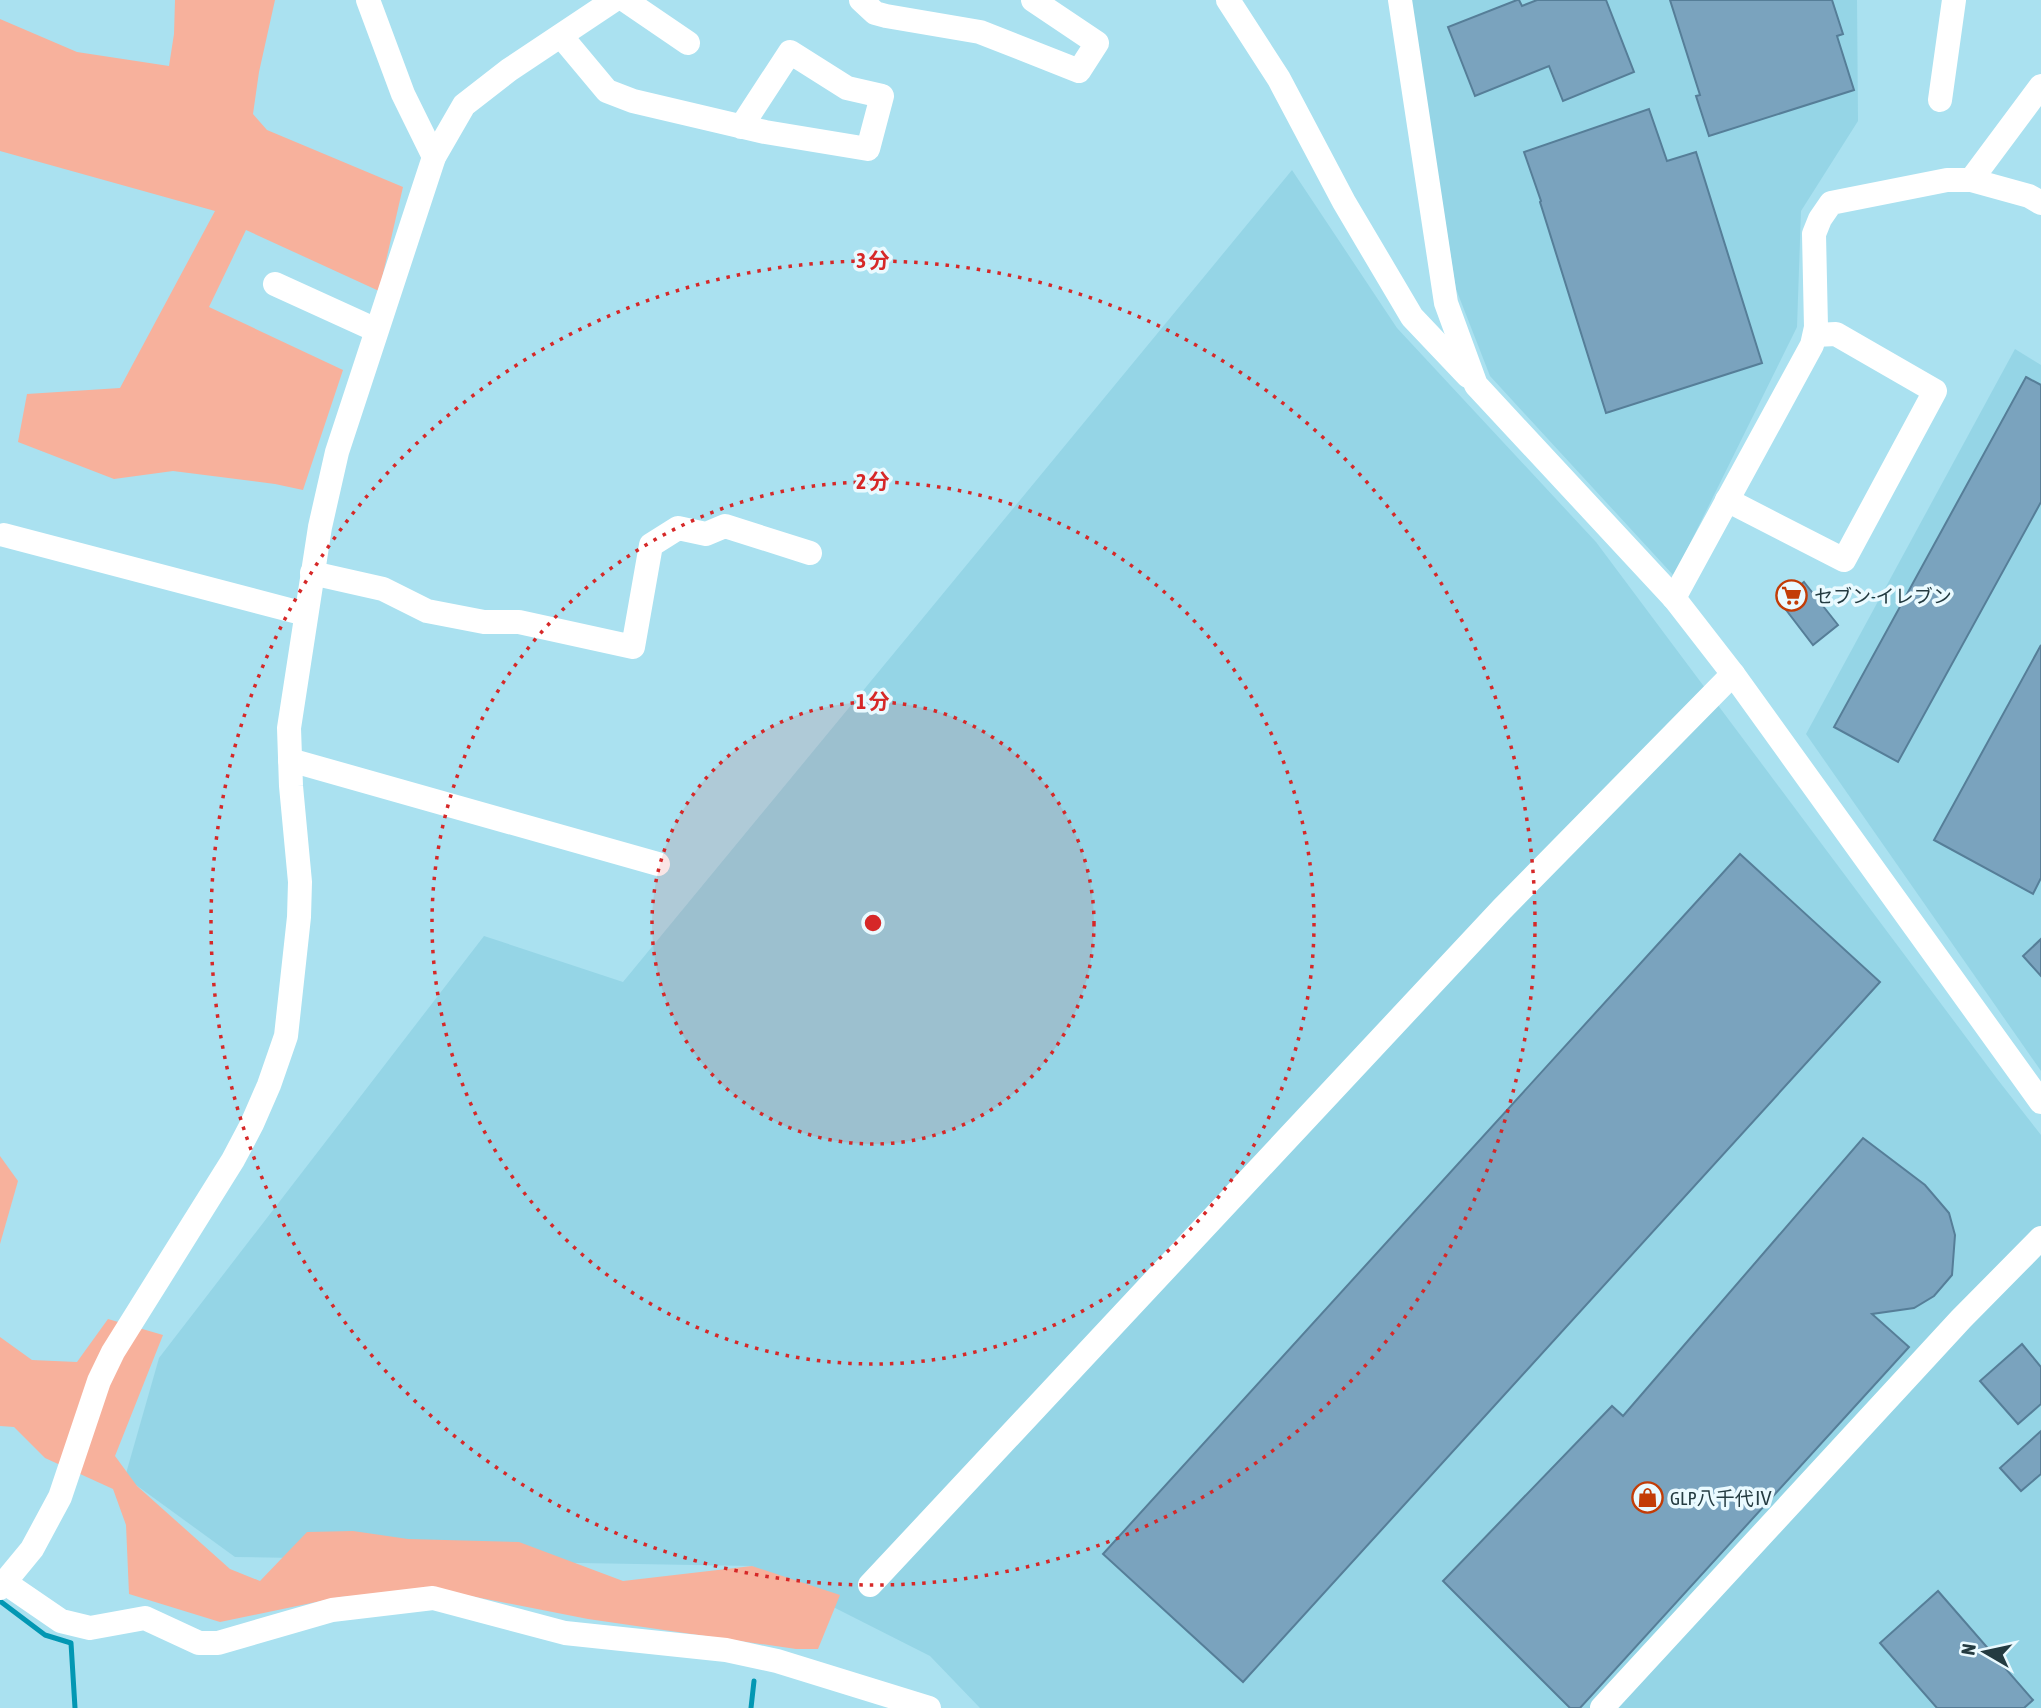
<svg xmlns="http://www.w3.org/2000/svg" width="2041" height="1708" font-family="'Asap Condensed','Noto Sans JP',sans-serif">
<style>
.built{fill:#95d5e6}
.green{fill:#f7b19c}
.lines{fill:none;stroke-linecap:round;stroke-linejoin:round}
.stream{stroke:#0297b3;stroke-width:5}
.building{fill:#7aa3be;stroke:#567e98;stroke-width:2}
.minor{stroke:#fff;stroke-width:24}
.ring{fill:none;stroke:#d62828;stroke-width:3.5;stroke-dasharray:3.5 7}
.labels{text-anchor:middle;dominant-baseline:central;stroke-width:7;stroke-linejoin:round;paint-order:stroke}
.poi-label{font-size:19px;fill:#243b41;stroke:#eafaff;text-anchor:start}
.centre{fill:#d62828;stroke:#eafaff;stroke-width:3.5}
.ring-label{font-size:21px;text-anchor:middle;font-weight:bold;fill:#d62828;stroke:#eafaff;stroke-width:7;stroke-linejoin:round;paint-order:stroke}
</style>
<rect width="100%" height="100%" fill="#aae1f0"/>
<g class="built">
<polygon points="1410,0 1857,0 1858,121 1801,211 1797,327 1674,576 1490,376 1456,289"/>
<polygon points="1292,170 1397,328 1596,542 1998,1080 2041,1135 2041,1708 980,1708 930,1656 752,1566 235,1557 125,1477 159,1358 484,936 623,982"/>
<polygon points="2015,349 2041,365 2041,1071 1806,734"/>
</g>
<g class="green">
<polygon points="175,0 275,0 259,72 253,114 267,130 403,187 379,291 246,230 209,307 343,370 303,490 275,484 173,471 114,479 18,442 27,394 120,388 215,211 0,151 0,19 77,52 169,66 174,34"/>
<polygon points="0,1156 18,1181 0,1244"/>
<polygon points="108,1319 163,1335 115,1456 137,1486 230,1569 260,1581 307,1532 353,1531 408,1539 519,1542 623,1581 752,1566 840,1595 818,1649 796,1649 588,1619 440,1590 340,1597 220,1622 129,1594 126,1525 113,1489 45,1458 14,1427 0,1426 0,1337 32,1360 77,1362"/>
</g>
<g class="lines">
<g class="stream">
<polyline points="0,1601 45,1635 71,1643 75,1708"/>
<polyline points="751,1708 754,1681"/>
</g>
</g>
<g class="building">
<polygon points="1517,0 1519,0 1522,6 1537,0 1606,0 1634,72 1563,101 1549,66 1475,96 1448,27"/>
<polygon points="1670,0 1832,0 1843,34 1837,36 1854,90 1709,136 1696,96 1700,95"/>
<polygon points="1649,109 1667,161 1696,152 1762,363 1606,413 1540,202 1541,201 1524,152"/>
<polygon points="2026,377 2041,385 2041,502 1898,762 1834,727"/>
<polygon points="1804,582 1838,625 1813,645 1780,602"/>
<polygon points="2041,645 2041,878 2033,894 1934,840"/>
<polygon points="1740,854 1880,982 1243,1682 1103,1554"/>
<polygon points="2041,939 2041,976 2023,956"/>
<polygon points="1863,1138 1925,1185 1949,1213 1955,1235 1952,1275 1934,1296 1914,1308 1872,1314 1909,1347 1580,1708 1570,1708 1443,1581 1612,1406 1623,1416"/>
<polygon points="2022,1344 2041,1367 2041,1404 2018,1424 1980,1381"/>
<polygon points="2041,1431 2041,1474 2021,1491 2000,1468"/>
<polygon points="1938,1591 2033,1700 2024,1708 1937,1708 1880,1643"/>
</g>
<g class="lines">
<g class="minor">
<polyline points="368,0 403,94 434,157"/>
<polyline points="625,0 688,43"/>
<polyline points="861,0 875,13 886,16 980,32 1079,71 1097,43 1033,0"/>
<polyline points="1228,0 1279,79 1344,202 1412,317 1468,376"/>
<polyline points="1400,0 1446,303 1476,385 1674,598 1733,674 2041,1102"/>
<polyline points="561,36 607,91 633,101 765,132 868,149 882,96 847,88 790,52 741,127"/>
<polyline points="1940,100 1954,0"/>
<polyline points="1971,180 2029,196 2041,203"/>
<polyline points="275,284 376,330"/>
<polyline points="1727,500 1844,560 1935,391 1836,334 1815,335"/>
<polyline points="4,535 305,614"/>
<polyline points="312,573 383,589 427,611 484,622 519,622 633,647 651,545 678,528 706,534 725,526 810,553"/>
<polyline points="1674,598 1812,345 1816,327 1814,234 1820,219 1831,203 1947,180 1971,180 2041,86"/>
<polyline points="290,760 658,864"/>
<polyline points="4,1582 61,1621 90,1628 145,1618 199,1643 218,1643 332,1610 433,1598 565,1633 726,1650 777,1661 929,1708"/>
<polyline points="870,1585 1502,909 1733,674"/>
<polyline points="0,1588 32,1549 60,1497 99,1381 113,1352 233,1160 252,1124 269,1085 286,1036 299,917 300,882 291,786 289,728 320,527 337,452 434,157 464,105 509,70 614,0"/>
<polyline points="1602,1708 1961,1319 2041,1238"/>
</g>
</g>
<circle cx="873" cy="923" r="221" fill="#d62828" fill-opacity=".12"/>
<g class="ring">
<circle cx="873" cy="923" r="221"/>
<circle cx="873" cy="923" r="441"/>
<circle cx="873" cy="923" r="662"/>
</g>
<defs>
<symbol id="supermarket-ring" viewBox="-11 -11 22 22"><circle r="9.5" fill="#eafaff" stroke="#c33c06" stroke-width="1.5"/><path d="M-6-5.5h2.5l.6 2H6L4.5 2H-2.5L-4.4-4H-6ZM-1.5 3.2a1.3 1.3 0 1 0 .1 0ZM3 3.2a1.3 1.3 0 1 0 .1 0Z" fill="#c33c06"/></symbol>
<symbol id="shop-ring" viewBox="-11 -11 22 22"><circle r="9.5" fill="#eafaff" stroke="#c33c06" stroke-width="1.5"/><path d="M-5-2.5h2.3a2.7 3.5 0 0 1 5.4 0H5L5.5 6h-11ZM-1.5-2.5h3a1.5 2.3 0 0 0-3 0Z" fill="#c33c06"/></symbol>
</defs>
<g fill-rule="evenodd">
<use href="#supermarket-ring" x="1774" y="578" width="35" height="35"/>
<use href="#shop-ring" x="1630" y="1480" width="35" height="35"/>
</g>
<g class="labels">
<g class="poi-label">
<text x="1814" y="596">セブン-イレブン</text>
<text x="1670" y="1498">GLP八千代Ⅳ</text>
</g>
</g>
<circle cx="873" cy="923" r="10" class="centre"/>
<g class="ring-label">
<text x="873" y="268">3 分</text>
<text x="873" y="489">2 分</text>
<text x="873" y="709">1 分</text>
</g>
<g transform="translate(1985 1652) rotate(279)" stroke="#eafaff" stroke-width="5" paint-order="stroke">
<path d="M0-5L12 26L0 18L-12 26Z" fill="#243b41"/>
<text y="-10" font-size="19" font-weight="bold" text-anchor="middle" fill="#243b41">N</text>
</g>
</svg>
